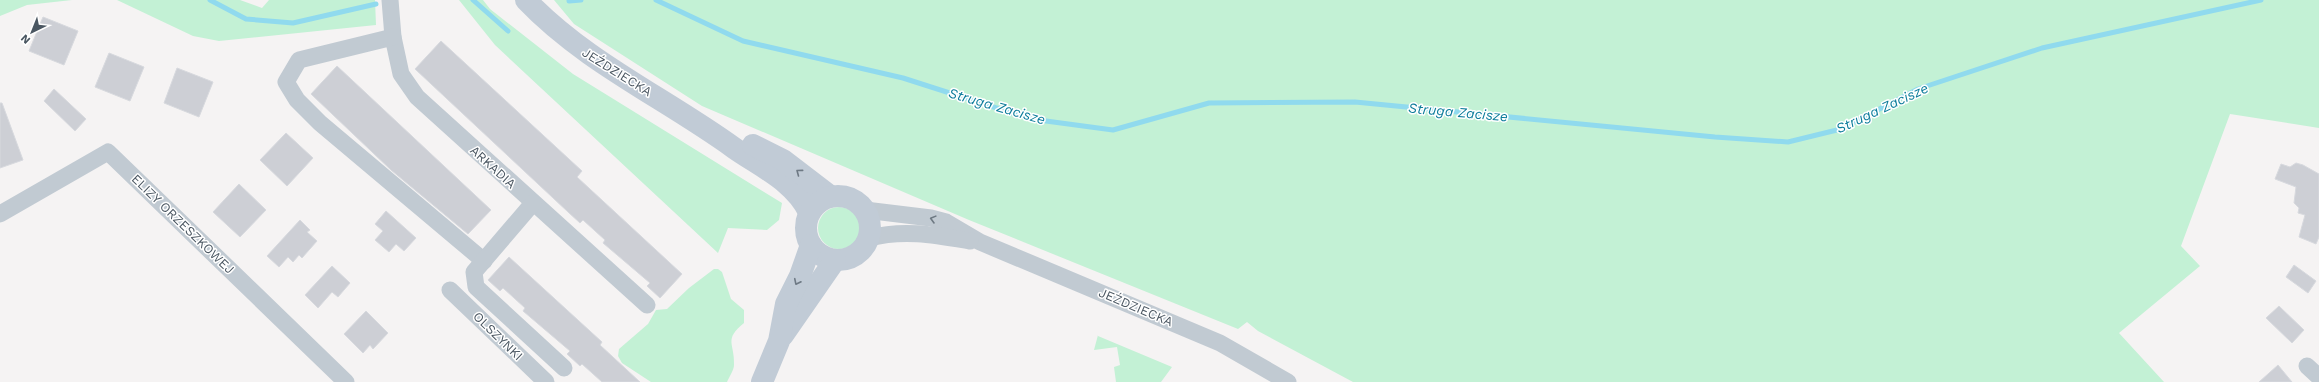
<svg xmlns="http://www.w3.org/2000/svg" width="2319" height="382" font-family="'Work Sans',sans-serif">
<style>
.green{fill:#c3f1d5}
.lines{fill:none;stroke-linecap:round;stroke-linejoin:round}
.stream{stroke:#90daee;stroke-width:5}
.building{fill:#cdcfd5;stroke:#d7d9de}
.street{stroke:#c1cad2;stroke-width:17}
.secondary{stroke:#c1cbd6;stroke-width:22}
.oneway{stroke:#6e7984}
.oneway2{stroke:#6e7983}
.labels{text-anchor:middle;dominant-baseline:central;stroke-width:3;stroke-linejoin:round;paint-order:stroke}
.street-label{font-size:13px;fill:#4a5661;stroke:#fff}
.water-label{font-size:14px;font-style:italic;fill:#0c7c9b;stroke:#fff}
</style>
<rect width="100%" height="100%" fill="#f5f3f3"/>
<g class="green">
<polygon points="0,0 72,0 27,5 0,16"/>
<polygon points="117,0 240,0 262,8 269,0 375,0 376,25 219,41 193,36"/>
<polygon points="459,0 483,0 490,9 573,74 782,203 779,220 767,230 728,228 718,253 495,45"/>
<polygon points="554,0 2319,0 2319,128 2230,114 2181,246 2200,266 2119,333 2164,382 1353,382 1258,331 1247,322 1238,329 969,220 702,106 574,24"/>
<circle cx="839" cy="228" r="21"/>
<path d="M714,269H718L722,272L731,299L744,310V323C723,340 735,343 734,365C734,370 729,377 727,382H651L622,363L618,356L619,349L648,324L656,310L667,309L689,288Z"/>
<polygon points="1098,335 1098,336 1172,367 1161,382 1116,382 1114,367 1120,365 1117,347 1094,350"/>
</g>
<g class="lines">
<g class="stream">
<polyline points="210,0 246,19 293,23 376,4"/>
<polyline points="473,0 508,31"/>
<polyline points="656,0 743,41 903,78 1031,119 1113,130 1209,103 1355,102 1715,137 1788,142 1841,129 1918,89 2042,48 2261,0"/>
<polyline points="569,1 581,0"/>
</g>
</g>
<g class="building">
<polygon points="43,17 78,31 64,65 29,51"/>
<polygon points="441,41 582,171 577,177 682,274 660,298 647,286 650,283 603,243 605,240 583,220 580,223 568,212 415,69"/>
<polygon points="109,53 144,67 130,101 95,87"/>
<polygon points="337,66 491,210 468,234 391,170 311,94"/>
<polygon points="177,68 213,82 199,117 164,103"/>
<polygon points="54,89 86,119 75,131 44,101"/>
<polygon points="0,103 2,103 23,160 0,168"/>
<polygon points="286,133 313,158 287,186 260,160"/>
<polygon points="2296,163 2303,165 2319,174 2319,237 2316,244 2299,237 2305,215 2298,213 2299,208 2294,203 2296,187 2275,179 2281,164 2290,167"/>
<polygon points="239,184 266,210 240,237 213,212"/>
<polygon points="386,211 416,238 404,251 396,244 389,252 375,240 383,231 375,224"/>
<polygon points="300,220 310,230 307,232 317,241 302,258 299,255 293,262 288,257 279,267 267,256"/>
<polygon points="509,257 602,342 600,345 640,382 602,382 582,364 580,366 567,354 570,351 523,311 525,308 503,288 500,291 488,280"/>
<polygon points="2294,265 2316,281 2308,293 2286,277"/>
<polygon points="332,266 350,283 338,297 332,292 318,308 305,295"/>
<polygon points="2279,306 2304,330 2292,343 2266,318"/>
<polygon points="366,311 388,333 373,349 370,345 363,353 344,334"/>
<polygon points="2278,365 2292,382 2259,382"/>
</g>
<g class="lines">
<g class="street">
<polyline points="390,0 393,37 401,74 417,97 647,305"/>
<polyline points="393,37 299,60 286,82 297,100 320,123 484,261"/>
<polyline points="533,203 474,272 476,287 564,368"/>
<polyline points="865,210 931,218 946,222 980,242 1220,343 1288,382"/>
<polyline points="0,214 108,152 346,382"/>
<path d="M869,238C904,229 935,235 970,241"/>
<polyline points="450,290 546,382"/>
<polyline points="2307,366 2319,377"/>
</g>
<g class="secondary">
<path d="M526,0C585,62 665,98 734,148C761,167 794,181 809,212"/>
<polyline points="753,145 783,160 830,196"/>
<circle cx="838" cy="228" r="32"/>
<polyline points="783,335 835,260"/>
<polyline points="762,382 779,341 786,304 800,276 811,245"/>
</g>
</g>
<defs><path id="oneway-chevron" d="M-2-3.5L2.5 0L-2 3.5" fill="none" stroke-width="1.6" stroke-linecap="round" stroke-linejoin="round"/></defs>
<g class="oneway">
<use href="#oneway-chevron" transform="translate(799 172) rotate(-143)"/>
<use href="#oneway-chevron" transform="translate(797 282) rotate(116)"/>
</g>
<use class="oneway2" href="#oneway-chevron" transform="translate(933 219) rotate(-165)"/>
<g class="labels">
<g class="street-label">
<text transform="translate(617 72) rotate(32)">JEŹDZIECKA</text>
<text transform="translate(493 167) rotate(42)">ARKADIA</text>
<text transform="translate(183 224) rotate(44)">ELIZY ORZESZKOWEJ</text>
<text transform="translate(1136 307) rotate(23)">JEŹDZIECKA</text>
<text transform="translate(498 336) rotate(44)">OLSZYNKI</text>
</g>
<g class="water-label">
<text transform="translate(997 106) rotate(16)">Struga Zacisze</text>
<text transform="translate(1882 108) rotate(-25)">Struga Zacisze</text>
<text transform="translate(1458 112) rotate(5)">Struga Zacisze</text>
</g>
</g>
<g transform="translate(32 32) rotate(223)" stroke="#ffffff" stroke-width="3" paint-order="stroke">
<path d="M0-3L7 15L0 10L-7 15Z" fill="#4a5661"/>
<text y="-6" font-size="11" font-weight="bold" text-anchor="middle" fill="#4a5661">N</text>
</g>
</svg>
